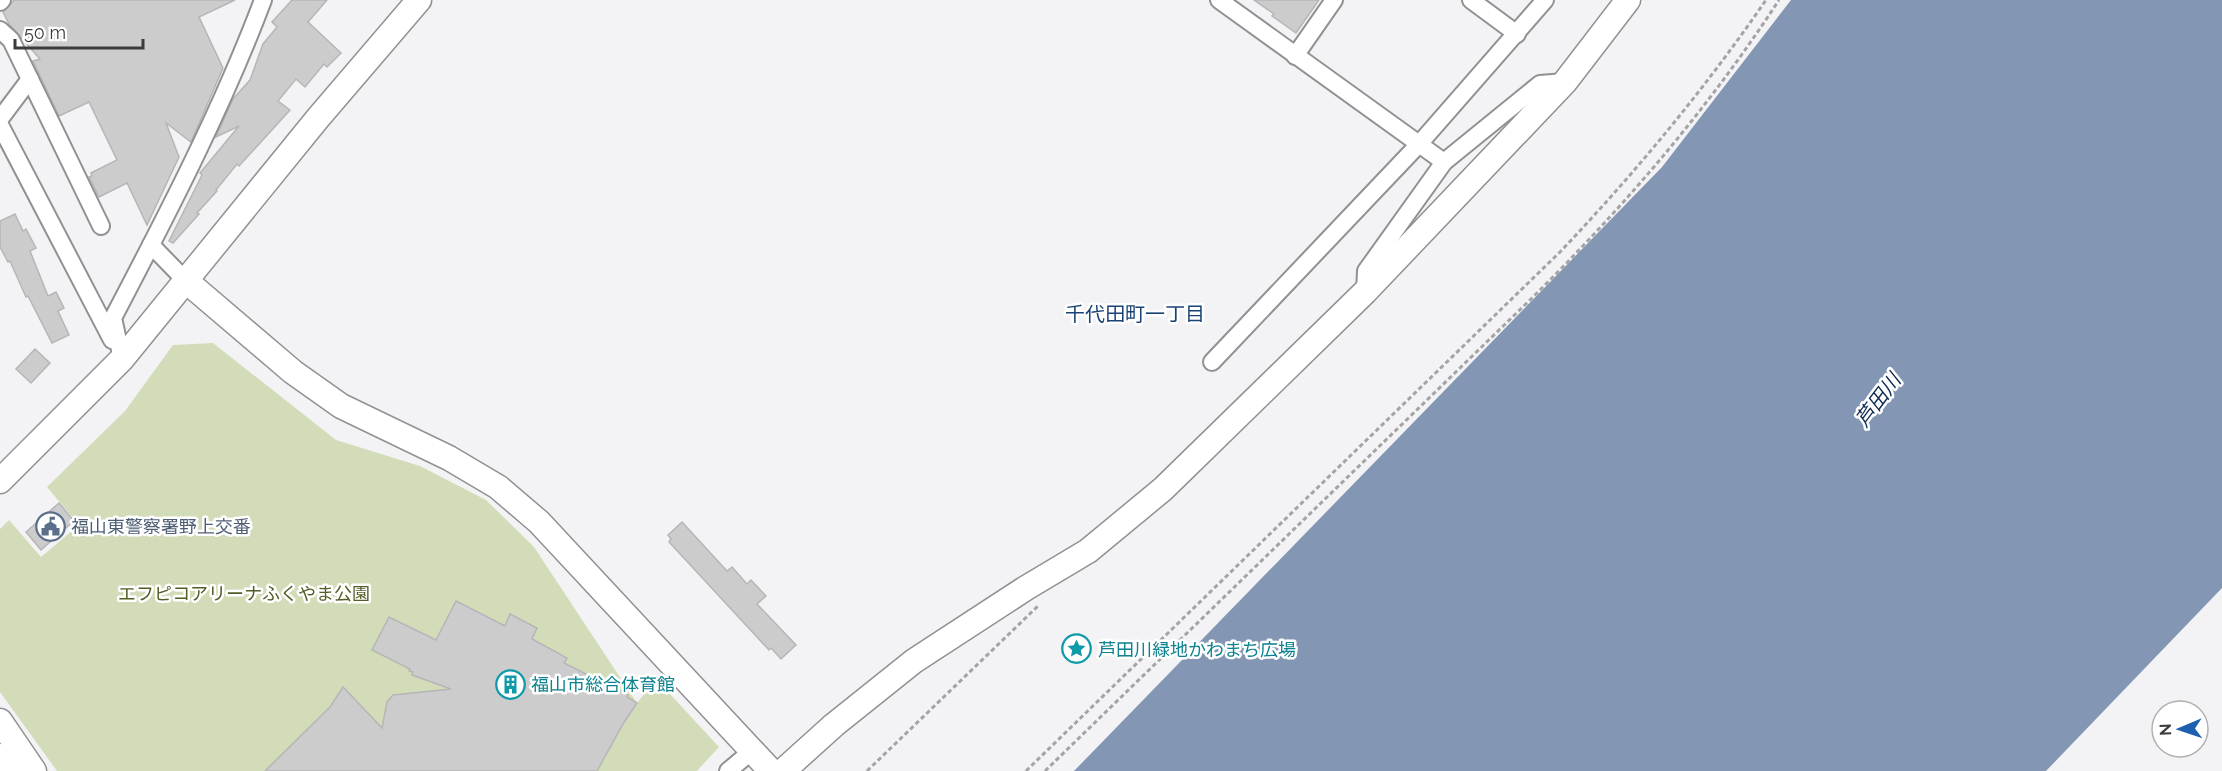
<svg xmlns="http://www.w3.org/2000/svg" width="2222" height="771" font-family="Raleway,'Noto Sans JP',sans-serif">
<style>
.green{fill:#d3dcb9}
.water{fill:#8397b5}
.building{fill:#cccccd;stroke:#b6b5b7;stroke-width:1.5}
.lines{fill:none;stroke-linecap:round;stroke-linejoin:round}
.street-casing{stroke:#919193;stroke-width:20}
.secondary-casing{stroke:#919193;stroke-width:27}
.path{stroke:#a4a4a5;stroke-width:3;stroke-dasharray:4.5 3;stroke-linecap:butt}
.street{stroke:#fff;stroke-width:16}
.secondary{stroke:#fff;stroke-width:24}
.labels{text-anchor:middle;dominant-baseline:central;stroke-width:5;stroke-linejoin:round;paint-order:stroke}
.service-label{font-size:18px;fill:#4e5e75;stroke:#fff;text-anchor:start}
.park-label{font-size:18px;fill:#535e26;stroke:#fff}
.culture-label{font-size:18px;fill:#0d838f;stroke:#fff;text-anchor:start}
.neighbourhood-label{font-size:20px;fill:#1a4276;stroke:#fff}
.water-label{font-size:20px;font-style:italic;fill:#0f2b53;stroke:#fff}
</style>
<rect width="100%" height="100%" fill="#f3f3f5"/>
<polygon class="green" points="213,343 336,440 420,466 486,500 534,547 637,703 656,679 719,747 697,771 57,771 0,692 0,529 9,520 41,557 79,525 47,487 125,411 173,345"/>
<polygon class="water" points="1791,0 2222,0 2222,588 2046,771 1074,771 1662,167"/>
<g class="building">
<polygon points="14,0 235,0 199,17 223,68 191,142 166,123 179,157 147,225 127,183 99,197 89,177 92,176 91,173 117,160 89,102 59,116 33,61 40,59 9,24 3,12"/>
<polygon points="292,0 327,0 308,22 341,53 327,67 324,64 305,87 296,79 278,101 290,110 239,166 237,164 216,190 217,191 197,213 199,214 173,243 169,241 202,175 200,173 239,126 216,137 233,99 250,80 263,44 277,27 272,22"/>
<polygon points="1254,0 1319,0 1296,33 1272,16 1274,14"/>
<polygon points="15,214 23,231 26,229 36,248 30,251 48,296 56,292 64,308 58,311 69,335 52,343 28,296 26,297 10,261 8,262 0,247 0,221"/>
<polygon points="35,349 50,363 31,383 16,369"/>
<polygon points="59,503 74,521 41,550 26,532"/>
<polygon points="682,522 727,571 732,567 747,584 751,580 766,596 757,604 796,645 781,659 771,648 769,650 669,542 671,539 668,535"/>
<polygon points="456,601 505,626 510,614 537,628 532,639 567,658 564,663 628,695 627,697 637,703 623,724 597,771 265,771 330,707 343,687 382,728 387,702 393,695 451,689 412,675 413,672 409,671 410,669 372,650 389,617 436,640"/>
</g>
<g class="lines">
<defs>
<g id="street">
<polyline points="1219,0 1444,162 1540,84 1565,82"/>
<polyline points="1471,0 1517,34"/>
<polyline points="0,2 2,0"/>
<polyline points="0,30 11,40 101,226"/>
<polyline points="1295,56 1334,0"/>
<polyline points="0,119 30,79"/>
<polyline points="0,125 112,340"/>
<polyline points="151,245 185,280"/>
<polyline points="1365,292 1366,271 1444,162"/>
<path d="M122,359L113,318C167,215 222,109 263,0"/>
<polyline points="1212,362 1420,143 1545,0"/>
<polyline points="728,771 752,751"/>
</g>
<g id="secondary">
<polyline points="185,280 293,372 341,406 449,458 498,487 539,522 771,771"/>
<polyline points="0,481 122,359 318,118 419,0"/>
<polyline points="0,721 34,771"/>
<polyline points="0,756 11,771"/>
<polyline points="783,771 834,725 914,661 1026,588 1088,551 1163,489 1365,292 1565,82 1628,0"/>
</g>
</defs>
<use href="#street" class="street-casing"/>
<use href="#secondary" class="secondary-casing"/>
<g class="path">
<polyline points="867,771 1038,606"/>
<path d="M1026,771L1560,252C1635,173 1704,90 1766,0"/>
<path d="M1045,771L1531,299C1623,208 1708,109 1779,0"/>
</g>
<use href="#street" class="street"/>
<use href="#secondary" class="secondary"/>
</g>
<defs>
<symbol id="civic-ring" viewBox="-11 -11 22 22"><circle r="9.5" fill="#fff" stroke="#5c6f8a" stroke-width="1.5"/><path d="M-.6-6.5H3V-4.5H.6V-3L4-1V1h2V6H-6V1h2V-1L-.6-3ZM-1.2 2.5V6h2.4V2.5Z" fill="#5c6f8a"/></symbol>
<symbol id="sight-ring" viewBox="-11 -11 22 22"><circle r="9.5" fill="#fff" stroke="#0f9aa8" stroke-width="1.5"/><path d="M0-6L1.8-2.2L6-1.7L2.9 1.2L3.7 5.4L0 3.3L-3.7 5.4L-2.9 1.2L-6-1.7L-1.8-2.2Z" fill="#0f9aa8"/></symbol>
<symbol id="building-ring" viewBox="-11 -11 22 22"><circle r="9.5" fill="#fff" stroke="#0f9aa8" stroke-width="1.5"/><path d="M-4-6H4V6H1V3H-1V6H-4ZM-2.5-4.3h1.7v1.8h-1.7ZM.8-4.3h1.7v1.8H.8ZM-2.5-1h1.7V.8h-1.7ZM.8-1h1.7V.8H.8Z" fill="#0f9aa8"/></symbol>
</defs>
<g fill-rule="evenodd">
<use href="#civic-ring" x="34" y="510" width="33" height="33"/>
<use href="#sight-ring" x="1060" y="632" width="33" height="33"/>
<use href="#building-ring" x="494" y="668" width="33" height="33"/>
</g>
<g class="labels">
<g class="service-label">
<text x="71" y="526">福山東警察署野上交番</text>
</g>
<g class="park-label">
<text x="244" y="593">エフピコアリーナふくやま公園</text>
</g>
<g class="culture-label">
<text x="1098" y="649">芦田川緑地かわまち広場</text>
<text x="531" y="684">福山市総合体育館</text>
</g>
<g class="neighbourhood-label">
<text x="1135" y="314">千代田町一丁目</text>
</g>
<g class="water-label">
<text transform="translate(1878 400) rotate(-53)">芦田川</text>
</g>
</g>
<g transform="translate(2180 729) rotate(268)"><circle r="28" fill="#ffffff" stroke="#b1b1b1" stroke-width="1.5"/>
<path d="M0-4.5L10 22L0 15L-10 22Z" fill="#1e5fb0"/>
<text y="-9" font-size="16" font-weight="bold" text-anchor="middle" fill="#3b3b3c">N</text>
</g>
<path d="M15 39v9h128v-9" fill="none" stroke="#3b3b3c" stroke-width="3"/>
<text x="24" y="39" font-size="18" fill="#3b3b3c" stroke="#ffffff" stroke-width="4.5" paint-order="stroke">50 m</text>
</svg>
